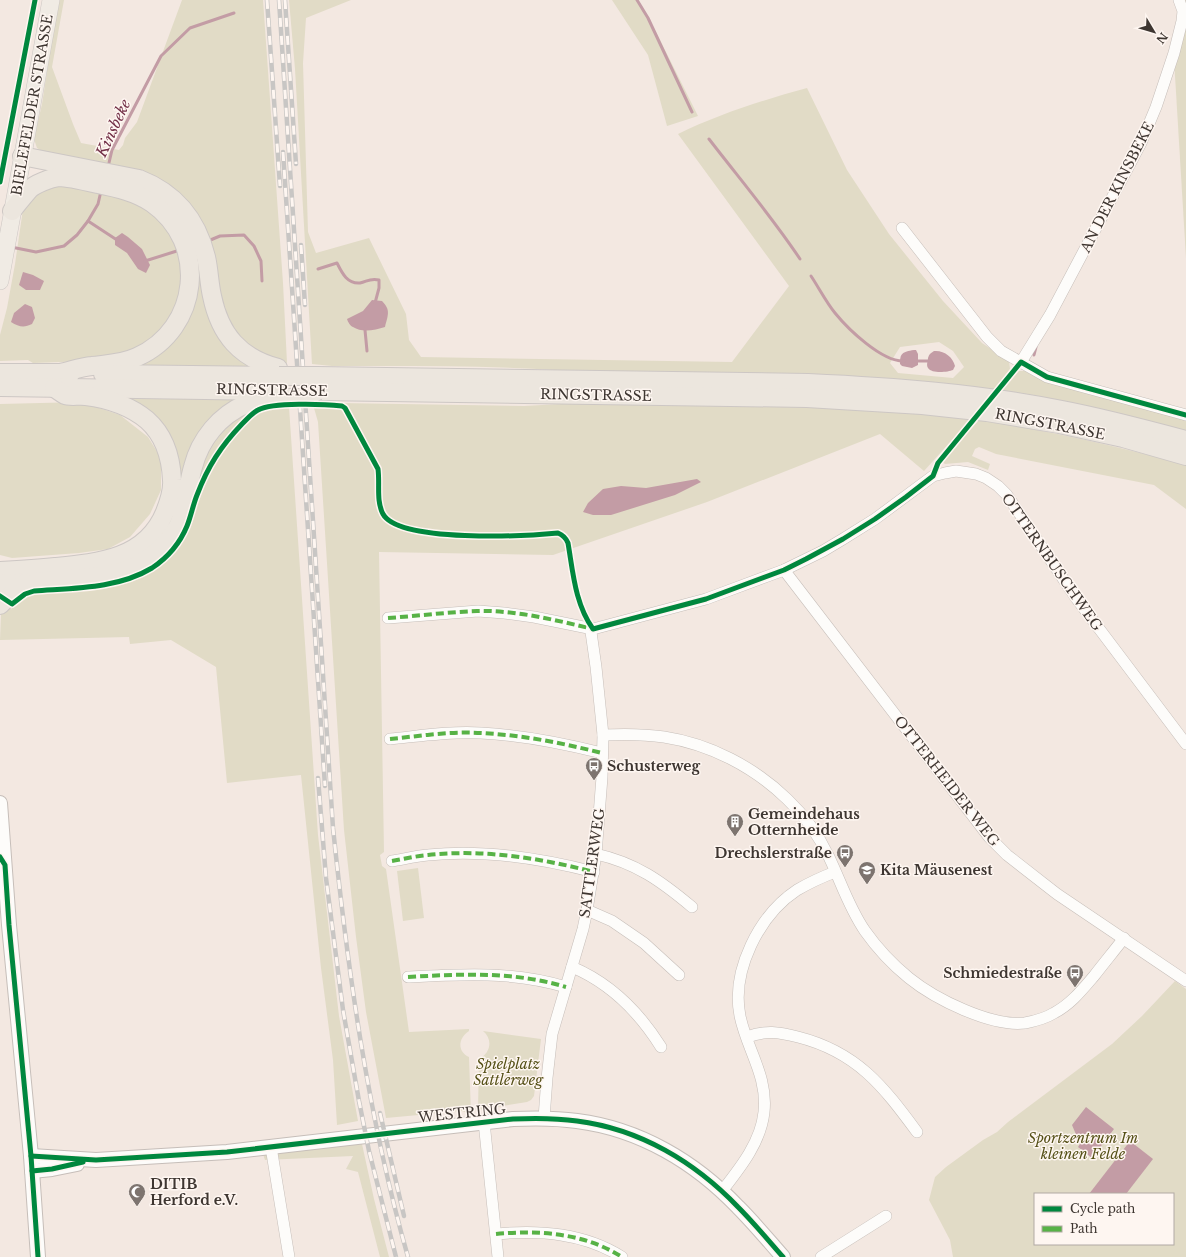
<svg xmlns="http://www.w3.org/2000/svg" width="1186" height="1257" font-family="'Libre Baskerville',serif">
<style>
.green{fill:#e1dbc6;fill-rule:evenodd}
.water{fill:#c39ca5}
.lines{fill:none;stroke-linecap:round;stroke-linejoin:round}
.stream{stroke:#c39ca5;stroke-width:3}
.minor-casing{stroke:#c6beb9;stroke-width:12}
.tertiary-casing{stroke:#c6beb9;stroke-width:16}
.primary-casing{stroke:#cdc7c4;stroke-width:18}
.trunk-casing{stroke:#cdc7c4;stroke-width:20}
.minor{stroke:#fdfcfa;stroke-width:11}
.tertiary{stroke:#fdfcfa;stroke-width:14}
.primary{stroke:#f0ebe4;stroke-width:17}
.trunk{stroke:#ece6de;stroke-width:18}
.rail-casing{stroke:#c8c6c4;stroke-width:4.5}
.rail{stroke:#fef6f1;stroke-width:3;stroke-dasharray:9;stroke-linecap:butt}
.trunk-bridge-casing{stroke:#cdc7c4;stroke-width:20;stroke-linecap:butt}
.trunk-bridge{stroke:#ece6de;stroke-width:18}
.quiet{stroke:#57b246;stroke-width:4;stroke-dasharray:8 4;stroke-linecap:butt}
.cycleway-casing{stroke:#fef6f1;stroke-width:8}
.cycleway{stroke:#00873e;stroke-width:5}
.labels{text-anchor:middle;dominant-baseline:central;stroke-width:3;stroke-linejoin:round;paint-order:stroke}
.street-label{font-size:14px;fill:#3e3631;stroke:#fef6f1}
.poi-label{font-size:14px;font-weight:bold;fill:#3e3631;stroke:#fef6f1;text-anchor:start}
.park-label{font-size:14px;font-style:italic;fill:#555017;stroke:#fef6f1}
.water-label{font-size:15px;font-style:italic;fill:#733148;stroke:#fef6f1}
</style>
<rect width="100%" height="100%" fill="#f3e8e1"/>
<g class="green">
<polygon points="58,0 64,0 52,67 73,124 81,143 119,150 123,145 125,138 137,122 182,0 263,0 283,283 287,363 270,359 257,355 224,319 205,233 45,153 37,148 34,139 42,104"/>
<path d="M289,0H351L306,18L303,63L308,232L316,253L369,238L406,314L409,340L421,357L732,362L789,286L678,134C719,114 763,100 807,88L847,170L889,234L943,301L982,343L1009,361L1010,369L994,390L607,374C515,365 423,366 332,366L312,364L295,69ZM939,342L953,351L964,367L953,378L898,373L890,363L900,347Z"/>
<polygon points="612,0 638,0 657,34 698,116 667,126 648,55"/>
<polygon points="1184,0 1186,0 1186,258 1174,59"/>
<polygon points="57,183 126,199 147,209 159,220 173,238 182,268 180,291 173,312 155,337 132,351 89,361 33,363 28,360 0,361 0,335 7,308 15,264 23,209 35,193"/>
<polygon points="200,255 207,300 265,370 121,368 159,351 196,269"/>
<polygon points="1017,371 1026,371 1186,421 1186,433 1000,392"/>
<polygon points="101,394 258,396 222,414 180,508 161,542 90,569 156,536 170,444"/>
<path d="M616,401L773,403L930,414L971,419L924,471L880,434L707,502L553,555L379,552L384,852L380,855L382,866L386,869L409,1032L469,1029V1031C458,1038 457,1052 469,1057L471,1114L462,1111L386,1118L366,1012L356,937L344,830L318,422L314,408L334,409L339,403L524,406Z"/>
<polygon points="81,402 120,415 148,437 161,458 161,490 150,514 130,537 108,549 79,553 12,558 0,555 0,404"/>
<path d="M259,407C228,427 208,460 194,493C191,501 191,509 188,517C182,534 172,549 157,561C130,583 95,584 62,587C44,588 29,588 14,600L12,599C20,592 27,589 37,586C68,583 105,584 134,572C152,565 169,549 179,532C200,495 189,448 229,421C238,414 247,409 259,407Z"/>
<polygon points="289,407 318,835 339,1016 358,1121 337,1125 333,1060 321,968 301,775 227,783 216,667 171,640 130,644 129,637 0,640 1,614 6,605 11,609 29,595 89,589 112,586 137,579 156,569 167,560 179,546 188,530 201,491 216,462 228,443 257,413 272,408"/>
<path d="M979,420C1049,430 1117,447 1186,464V509L1154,485L996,454L979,447L975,449L972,456L990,464L988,470L968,462L945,464L941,461Z"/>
<polygon points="418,868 424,918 403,921 397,871"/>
<path d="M1175,981L1186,989V1257H953L950,1240L929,1200L935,1177L946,1167L983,1140L997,1132L1008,1122L1112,1044L1142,1016ZM1035,1194H1173V1244H1035Z"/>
<path d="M483,1031L541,1039L534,1096L531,1100L527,1102L478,1110L479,1059C491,1053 493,1039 483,1031Z"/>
<polygon points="362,1144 374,1199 389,1257 380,1257 358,1172 346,1169 353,1156 265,1160 263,1154"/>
</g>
<g class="water">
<polygon points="122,233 128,237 142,249 150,265 146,273 138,269 127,253 115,245 115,238"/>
<polygon points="23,272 33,275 44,281 40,290 26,290 19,285"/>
<path d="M372,300L382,301C391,310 388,315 385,327C375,330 362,333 353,327C350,326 348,322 347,319L363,311Z"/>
<path d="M25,304L32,307L35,318L32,324C24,328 19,327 11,322L14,313Z"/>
<path d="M914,350H916L918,354V365L912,368L902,366L900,364C900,353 902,352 914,350Z"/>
<path d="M934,351C944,350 953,357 955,366L953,370C948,372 932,374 928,368C926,365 928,361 928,358C929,354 931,353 934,351Z"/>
<polygon points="697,479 701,482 675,495 611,515 593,515 583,512 588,503 603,489 621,486 646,488"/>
<polygon points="1086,1107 1114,1129 1092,1158 1078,1147 1080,1144 1072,1125"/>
<polygon points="1130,1141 1153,1159 1126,1194 1089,1194"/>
</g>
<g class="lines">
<g class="stream">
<polyline points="637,0 648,18 692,112"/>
<path d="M709,139C739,178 773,218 800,259"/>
<polyline points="108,167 112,150 161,56 190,28 234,13"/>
<polyline points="88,221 117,240"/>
<polyline points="208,241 220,236 244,235 254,246 261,261 262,281"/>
<polyline points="11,247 36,252 64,246 77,235 88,221 98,204 101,191"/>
<polyline points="145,261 180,250"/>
<path d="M318,269L337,263C342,273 347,284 360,283C368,281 370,278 379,280V288L375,303"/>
<path d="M811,276C819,288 826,302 835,313C848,329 882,362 904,361"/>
<polyline points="366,327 365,330 367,351"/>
<polyline points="1034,355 1036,347"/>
<polyline points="914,361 928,361"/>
</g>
<defs>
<g id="minor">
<polyline points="902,228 987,337 1001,351 1047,377 1186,415"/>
<polyline points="1021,362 1050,315 1141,143 1156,107 1174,53 1182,21 1183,11 1179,0"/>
<polyline points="784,570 989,837 1007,855 1057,894 1186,981"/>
<polyline points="388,618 478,611 504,613 534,617 593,629 706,599 784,570 823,551 843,539 875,519 933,476 945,473 956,471 976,474 986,478 998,486 1007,495 1076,598 1186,744"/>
<path d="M603,735C623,734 644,734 664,737C710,744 754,767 787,799C804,815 819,836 829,857C841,882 849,908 865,931C877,948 893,965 909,978C935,999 991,1027 1025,1023C1035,1021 1046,1018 1054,1013C1071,1004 1082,990 1094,976C1104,963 1114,951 1124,938"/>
<path d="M390,739C420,736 451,731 481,733C522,735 562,743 602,753"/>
<path d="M596,854C636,863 661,881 692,907"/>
<path d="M392,861C404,859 416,856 428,855C484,849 540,858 594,872"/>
<polyline points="587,910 612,921 644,943 679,975"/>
<path d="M572,967C610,983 639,1012 661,1047"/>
<path d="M408,977C462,974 513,971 566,987"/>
<path d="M747,1037C766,1030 778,1032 798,1037C857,1052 883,1086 917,1132"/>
<polyline points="544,1118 547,1078 552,1034 583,929 587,910 596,854 602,777 603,735 596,667 591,632 593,629"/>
<polyline points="484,1122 498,1257"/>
<polyline points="271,1147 289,1257"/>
<path d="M722,1191C740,1168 761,1142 764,1112C768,1076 747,1050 740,1016C731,971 759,915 797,890C809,883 822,877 835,872"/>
<path d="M496,1234C540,1230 584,1233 622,1257"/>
<polyline points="821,1257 886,1216"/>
</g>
<g id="tertiary">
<polyline points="0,803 9,925 31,1156 38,1257"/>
<path d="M31,1156L96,1160L227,1152L513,1119C534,1118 556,1118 577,1121C640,1129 695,1162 738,1207C754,1223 768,1240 783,1257"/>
<polyline points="32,1171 52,1169 77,1164"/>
</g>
<polyline id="primary" points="0,281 51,0"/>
<g id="trunk">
<path d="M22,156L139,179C175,193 197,220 206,257C209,270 209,283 212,296C220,335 240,358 278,368"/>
<path d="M12,211C17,204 23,197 29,190C34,184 51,178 59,177C67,177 89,182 98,184C117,188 136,192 152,203C209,243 200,329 137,357C122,364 107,364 92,366C81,367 70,371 60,373"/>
<polyline points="0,373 71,373"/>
<polyline points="103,374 279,376"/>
<path d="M316,376L808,383C893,387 978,393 1062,410C1104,418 1145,429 1186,440"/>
<polyline points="0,387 275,391"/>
<polyline points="317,391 807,398 922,405 987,412 1059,424 1123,438 1186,456"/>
<path d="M0,571C18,570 36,569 55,567C98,563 146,559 165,512C169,502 173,491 172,480C171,457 165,436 147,420C129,405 109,399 86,396C79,395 70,397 65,395C61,393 58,390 54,388"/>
<path d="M0,584C23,583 46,581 70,579C93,577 120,576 140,564C155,555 168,543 177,528C187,510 187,487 193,467C200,439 220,415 246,404C257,400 268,399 279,398"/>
<polyline points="0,605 14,591 25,583"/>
</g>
</defs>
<use href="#minor" class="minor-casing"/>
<use href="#tertiary" class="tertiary-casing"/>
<use href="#primary" class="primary-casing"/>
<use href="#trunk" class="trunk-casing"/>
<use href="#minor" class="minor"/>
<use href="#tertiary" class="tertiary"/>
<use href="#primary" class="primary"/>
<use href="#trunk" class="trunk"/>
<defs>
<g id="rail">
<polyline points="267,0 280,186"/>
<path d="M279,0L333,828C348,972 368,1117 408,1257"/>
<polyline points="285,0 296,164"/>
<polyline points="283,152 325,786"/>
<polyline points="301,245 305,305"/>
<polyline points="318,778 326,878 343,1010 359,1101 369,1151 396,1257"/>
<polyline points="380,1113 404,1216"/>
</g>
</defs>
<use href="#rail" class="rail-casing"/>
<use href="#rail" class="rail"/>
<defs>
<g id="trunk-bridge">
<polyline points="279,376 316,376"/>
<polyline points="279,398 305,398 317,391"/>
</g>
</defs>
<use href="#trunk-bridge" class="trunk-bridge-casing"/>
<use href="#trunk-bridge" class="trunk-bridge"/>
<g class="quiet">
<path d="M388,618C418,616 448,612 477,611C516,610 555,620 593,629"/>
<path d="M390,739C420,736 451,731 481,733C522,735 562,743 602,753"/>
<path d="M392,861C404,859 416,856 428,855C484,849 540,858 594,872"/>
<path d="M408,977C462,974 513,971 566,987"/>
<path d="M496,1234C540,1230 584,1233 622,1257"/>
</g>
<defs>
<g id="cycleway">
<polyline points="0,182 35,0"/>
<path d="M0,596L12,604L25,594L34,591C74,588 117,589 152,568C167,558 180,543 187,526C191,516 193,505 197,495C208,466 221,446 242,424C247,419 252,413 258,410C273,402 324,404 342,406L345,408L378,469C380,484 376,501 383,514C399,543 527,536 558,533C563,535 566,538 568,543C573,572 575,604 593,629L706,599L784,570L806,559L843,539L875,519L906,497L933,476L938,463L1021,362L1047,377L1186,415"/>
<polyline points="0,857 5,865 9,925 31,1156 38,1257"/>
<path d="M31,1156L96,1160L227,1152L513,1119C534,1118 556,1118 577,1121C640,1129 695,1162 738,1207C754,1223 768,1240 783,1257"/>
<polyline points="32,1171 52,1169 83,1162"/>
</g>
</defs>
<use href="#cycleway" class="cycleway-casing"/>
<use href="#cycleway" class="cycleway"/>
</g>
<defs>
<symbol id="bus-pin" viewBox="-11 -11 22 30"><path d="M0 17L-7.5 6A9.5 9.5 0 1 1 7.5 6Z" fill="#7d746f" stroke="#fef6f1"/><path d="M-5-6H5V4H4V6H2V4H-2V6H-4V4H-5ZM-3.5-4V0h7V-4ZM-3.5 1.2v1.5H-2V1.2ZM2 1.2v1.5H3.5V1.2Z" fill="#fff"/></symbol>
<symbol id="building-pin" viewBox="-11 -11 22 30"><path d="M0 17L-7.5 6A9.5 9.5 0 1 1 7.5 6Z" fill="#7d746f" stroke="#fef6f1"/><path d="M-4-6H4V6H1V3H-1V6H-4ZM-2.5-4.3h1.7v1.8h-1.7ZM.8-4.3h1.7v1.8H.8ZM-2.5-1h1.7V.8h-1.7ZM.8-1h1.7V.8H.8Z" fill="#fff"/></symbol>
<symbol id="school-pin" viewBox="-11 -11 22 30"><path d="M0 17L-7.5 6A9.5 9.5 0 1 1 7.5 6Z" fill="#7d746f" stroke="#fef6f1"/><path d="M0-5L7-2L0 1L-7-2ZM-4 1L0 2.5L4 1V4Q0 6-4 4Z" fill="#fff"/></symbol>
<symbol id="mosque-pin" viewBox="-11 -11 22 30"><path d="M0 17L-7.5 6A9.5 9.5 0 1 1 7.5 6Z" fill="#7d746f" stroke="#fef6f1"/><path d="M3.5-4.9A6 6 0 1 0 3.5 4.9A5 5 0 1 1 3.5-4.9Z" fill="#fff"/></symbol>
</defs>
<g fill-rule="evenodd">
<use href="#bus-pin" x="584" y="756" width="20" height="27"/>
<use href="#building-pin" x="725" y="812" width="20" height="27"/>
<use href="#bus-pin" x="835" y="843" width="20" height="27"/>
<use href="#school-pin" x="857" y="860" width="20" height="27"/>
<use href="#bus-pin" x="1065" y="963" width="20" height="27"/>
<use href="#mosque-pin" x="127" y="1182" width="20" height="27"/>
</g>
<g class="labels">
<g class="street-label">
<text transform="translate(32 105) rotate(-80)">BIELEFELDER STRASSE</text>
<text transform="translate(1117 187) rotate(-63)">AN DER KINSBEKE</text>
<text transform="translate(272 390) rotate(1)">RINGSTRASSE</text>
<text transform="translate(596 395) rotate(1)">RINGSTRASSE</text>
<text transform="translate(1050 424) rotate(11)">RINGSTRASSE</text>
<text transform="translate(1052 562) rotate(55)">OTTERNBUSCHWEG</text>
<text transform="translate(947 781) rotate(52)">OTTERHEIDER WEG</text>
<text transform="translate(592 863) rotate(-82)">SATTLERWEG</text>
<text transform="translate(462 1113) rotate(-6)">WESTRING</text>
</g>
<g class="poi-label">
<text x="607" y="766">Schusterweg</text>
<text x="748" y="814">Gemeindehaus<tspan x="748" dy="16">Otternheide</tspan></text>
<text x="832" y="853" text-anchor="end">Drechslerstraße</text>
<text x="880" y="870">Kita Mäusenest</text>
<text x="1062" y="973" text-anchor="end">Schmiedestraße</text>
<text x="150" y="1184">DITIB<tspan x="150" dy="16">Herford e.V.</tspan></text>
</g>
<g class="park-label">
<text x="508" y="1064">Spielplatz<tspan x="508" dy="16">Sattlerweg</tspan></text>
<text x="1083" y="1138">Sportzentrum Im<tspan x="1083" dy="16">kleinen Felde</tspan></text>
</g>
<g class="water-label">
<text transform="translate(113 128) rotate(-65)">Kinsbeke</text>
</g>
</g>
<rect x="1034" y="1193" width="140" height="52" fill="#fef6f1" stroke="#b1a9a4"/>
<rect x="1042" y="1206" width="20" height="6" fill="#00873e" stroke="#b1a9a4"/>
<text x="1070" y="1213" font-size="12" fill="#3e3631">Cycle path</text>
<rect x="1042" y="1226" width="20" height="6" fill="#57b246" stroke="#b1a9a4"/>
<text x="1070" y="1233" font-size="12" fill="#3e3631">Path</text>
<g transform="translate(1154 32) rotate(128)" stroke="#fef6f1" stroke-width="3" paint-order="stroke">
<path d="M0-3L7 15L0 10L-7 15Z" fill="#3e3631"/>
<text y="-6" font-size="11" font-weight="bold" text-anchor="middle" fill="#3e3631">N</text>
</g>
</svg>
